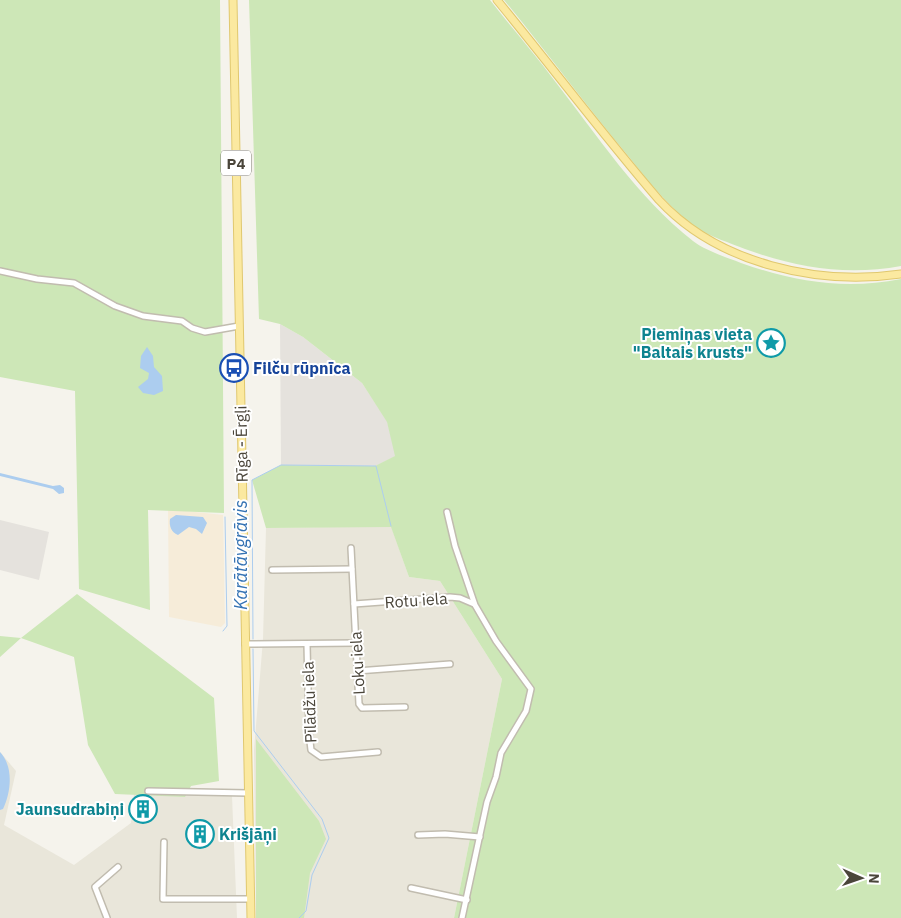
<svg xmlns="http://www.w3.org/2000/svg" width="901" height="918" font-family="'IBM Plex Sans',sans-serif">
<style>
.residential{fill:#e9e6da}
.commercial{fill:#f6ecd9}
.industrial{fill:#e5e2dd}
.green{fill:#cde7b7}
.water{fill:#accdef}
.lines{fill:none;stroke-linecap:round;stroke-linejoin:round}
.stream{stroke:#accdef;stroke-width:1}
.minor-casing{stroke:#c1bcaf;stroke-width:8}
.major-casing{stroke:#e0c86f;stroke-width:9}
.minor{stroke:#fff;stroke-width:5}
.major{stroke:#fbe9a0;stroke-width:7}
.labels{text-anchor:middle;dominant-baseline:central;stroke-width:4;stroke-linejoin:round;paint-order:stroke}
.shield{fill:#fff;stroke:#807d75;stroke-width:1}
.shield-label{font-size:15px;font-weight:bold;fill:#4a453a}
.culture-label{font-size:16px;font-weight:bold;fill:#0d838f;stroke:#fff;text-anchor:end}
.transit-label{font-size:16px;font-weight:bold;fill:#164399;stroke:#fff;text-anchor:start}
.street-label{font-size:16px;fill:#4a453a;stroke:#fff}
.water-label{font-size:18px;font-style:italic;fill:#3573b3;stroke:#fff}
</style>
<rect width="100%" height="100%" fill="#f5f3ec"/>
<g class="residential">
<polygon points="391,526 409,577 440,581 502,679 454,918 256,918 254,750 263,639 266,528"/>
<polygon points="0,752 16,771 4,825 74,865 131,823 134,794 232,796 237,918 0,918"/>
</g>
<polygon class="commercial" points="168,509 223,515 225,623 221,627 169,617"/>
<g class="industrial">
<polygon points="280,324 303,337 362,383 387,421 396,456 376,466 281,465"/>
<polygon points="0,520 49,532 39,580 0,570"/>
</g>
<g class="green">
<polygon points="0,0 220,0 224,513 148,510 150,610 79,589 75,391 0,377"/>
<path d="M249,0H490C511,27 534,53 554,80C597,135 637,197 693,241C706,251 726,257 741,263C795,282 845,290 901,279V918H454L502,679L440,581L409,577L391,527L266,528L252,480L281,465L375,466L395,456L387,422L362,383L303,337L280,324L259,319Z"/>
<path d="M504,0H901V266C847,276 797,268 745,249C730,243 711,237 697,228C670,209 649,182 629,157C586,106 547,52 504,0Z"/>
<polygon points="77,594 214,698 219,781 191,786 185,797 115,794 88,745 74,657 21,638 0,657 0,636 21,638"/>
<polygon points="256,739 319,821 326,839 310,873 304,918 256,918"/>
</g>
<g class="water">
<polygon points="147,347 153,356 154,367 162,376 163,391 154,395 143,393 138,387 148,379 149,373 140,368 141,356"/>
<polygon points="0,473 53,486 60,485 64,488 64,493 59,494 53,489 0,476"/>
<path d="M176,515L203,517L207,523L202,534L196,529L189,527L178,535C171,532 169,526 170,519Z"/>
<path d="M0,752C14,767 11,792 3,809L0,810Z"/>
</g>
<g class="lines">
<g class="stream">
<polyline points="223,631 227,626 225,517"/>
<polyline points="253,639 252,480 281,465 376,466 391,526"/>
<polyline points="253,649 254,731 322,819 329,838 312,875 306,911 299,918"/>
</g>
<defs>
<g id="minor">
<polyline points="0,271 37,279 74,283 115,306 143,316 182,321 192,328 205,332 239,326"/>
<polyline points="447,512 455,546 475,605 496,641 531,689 526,711 501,753 496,777 487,802 462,918"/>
<polyline points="351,548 359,704 362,708 405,707"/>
<polyline points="272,570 352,569"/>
<polyline points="354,604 450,597 460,598 474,604"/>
<polyline points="245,644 356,643"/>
<polyline points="307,644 309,733 311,750 321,757 378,752"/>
<polyline points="357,671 450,664"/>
<polyline points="148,791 248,793"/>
<polyline points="418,835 445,834 480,837"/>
<polyline points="164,842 163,899 250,899"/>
<polyline points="411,888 467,900"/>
<polyline points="107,918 95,887 118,867"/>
</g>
<g id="major">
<polyline points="233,0 251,918"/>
<path d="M497,0C552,67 603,135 659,200C718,264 818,286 901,274"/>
</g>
</defs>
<use href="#minor" class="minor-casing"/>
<use href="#major" class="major-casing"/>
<use href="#minor" class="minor"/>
<use href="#major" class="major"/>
</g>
<defs>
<symbol id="sight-ring" viewBox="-11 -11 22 22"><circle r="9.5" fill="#fff" stroke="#0f9aa8" stroke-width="1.5"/><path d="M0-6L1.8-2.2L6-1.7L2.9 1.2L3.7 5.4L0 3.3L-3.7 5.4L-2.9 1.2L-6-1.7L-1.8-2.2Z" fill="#0f9aa8"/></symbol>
<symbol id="bus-ring" viewBox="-11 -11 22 22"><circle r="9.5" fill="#fff" stroke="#1a4fb4" stroke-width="1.5"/><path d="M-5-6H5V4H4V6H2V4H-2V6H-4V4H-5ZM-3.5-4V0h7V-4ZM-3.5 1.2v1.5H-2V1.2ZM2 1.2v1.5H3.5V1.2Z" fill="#1a4fb4"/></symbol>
<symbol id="building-ring" viewBox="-11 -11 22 22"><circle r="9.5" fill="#fff" stroke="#0f9aa8" stroke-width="1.5"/><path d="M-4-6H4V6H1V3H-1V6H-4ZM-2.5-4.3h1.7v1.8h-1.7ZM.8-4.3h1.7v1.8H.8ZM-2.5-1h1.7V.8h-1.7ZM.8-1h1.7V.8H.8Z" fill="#0f9aa8"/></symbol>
</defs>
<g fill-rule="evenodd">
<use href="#sight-ring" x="755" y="327" width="32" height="32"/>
<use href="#bus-ring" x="218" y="352" width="32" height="32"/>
<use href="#building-ring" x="127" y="793" width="32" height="32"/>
<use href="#building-ring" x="184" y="818" width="32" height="32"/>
</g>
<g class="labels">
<rect class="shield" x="221" y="150.5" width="30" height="25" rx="4"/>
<g class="shield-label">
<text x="236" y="163">P4</text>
</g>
<g class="culture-label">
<text x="752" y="334">Piemiņas vieta<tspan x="752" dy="18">"Baltais krusts"</tspan></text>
<text x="124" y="809">Jaunsudrabiņi</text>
<text x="219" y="834" text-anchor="start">Krišjāņi</text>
</g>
<g class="transit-label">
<text x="253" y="368">Filču rūpnīca</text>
</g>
<g class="street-label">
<text transform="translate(241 444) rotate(-91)">Rīga - Ērgļi</text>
<text transform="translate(416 600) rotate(-4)">Rotu iela</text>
<text transform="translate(357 663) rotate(-93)">Loku iela</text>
<text transform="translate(309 702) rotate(-92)">Pīlādžu iela</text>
</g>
<g class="water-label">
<text transform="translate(240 555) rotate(-90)">Karātāvgrāvis</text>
</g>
</g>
<g transform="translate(861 878) rotate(92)" stroke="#ffffff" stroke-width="4" paint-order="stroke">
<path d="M0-4L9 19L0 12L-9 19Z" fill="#4a453a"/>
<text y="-8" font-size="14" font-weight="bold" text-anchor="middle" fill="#4a453a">N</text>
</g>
</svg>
